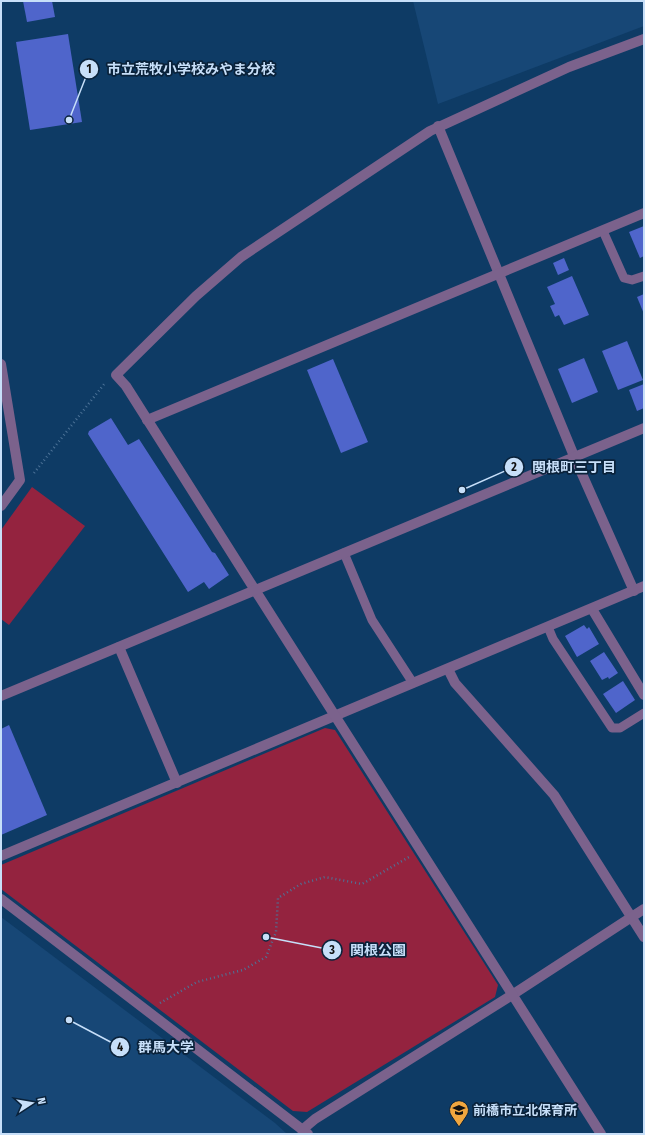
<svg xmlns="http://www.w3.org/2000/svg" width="645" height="1135" font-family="'Fira Sans Condensed','Noto Sans JP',sans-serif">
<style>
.built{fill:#174776}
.green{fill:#94233f}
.building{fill:#4f65cb}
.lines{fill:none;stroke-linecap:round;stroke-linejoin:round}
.path{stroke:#4d7398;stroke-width:2.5;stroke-dasharray:1 3;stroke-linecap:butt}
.service{stroke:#7b628c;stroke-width:9}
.minor{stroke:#7b628c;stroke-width:10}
.tertiary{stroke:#7b628c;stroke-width:10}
.labels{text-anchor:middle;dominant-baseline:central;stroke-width:3.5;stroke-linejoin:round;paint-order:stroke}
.poi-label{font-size:13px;font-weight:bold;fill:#c7dff9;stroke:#0a223a;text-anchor:start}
.leader{fill:none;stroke:#c7dff9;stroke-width:1.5}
.callout-dot{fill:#c7dff9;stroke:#0a223a;stroke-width:1.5}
.mark-label{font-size:12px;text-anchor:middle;font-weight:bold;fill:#111}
.callout-label{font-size:14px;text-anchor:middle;font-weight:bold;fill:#c7dff9;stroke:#0a223a;stroke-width:3.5;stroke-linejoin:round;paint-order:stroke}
</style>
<rect width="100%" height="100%" fill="#0e3b65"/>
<g class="built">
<polygon points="413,1 644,1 644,26 438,104"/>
<polygon points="1,917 275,1123 287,1134 1,1134"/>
</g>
<g class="green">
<polygon points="32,487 85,526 9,625 1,619 1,530"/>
<polygon points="325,728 335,730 498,985 495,997 307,1112 293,1111 1,889 1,865"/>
</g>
<g class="building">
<polygon points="23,1 52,1 55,17 27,22"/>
<polygon points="68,34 82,122 30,130 16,42"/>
<polygon points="644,226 644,256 640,258 629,232"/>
<polygon points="564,258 569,270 558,275 553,263"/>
<polygon points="572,276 589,315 564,325 559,315 555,317 550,306 555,304 547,287"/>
<polygon points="644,294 644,314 637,297"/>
<polygon points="627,341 643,380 618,390 602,351"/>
<polygon points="584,358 598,392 572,403 558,369"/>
<polygon points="333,359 368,442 341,453 307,370"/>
<polygon points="644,384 644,408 637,411 629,390"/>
<polygon points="111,418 128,445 139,439 212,552 215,553 229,575 209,589 204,582 188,592 88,434 89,431"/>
<polygon points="584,625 587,629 589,627 599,644 577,657 565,636"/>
<polygon points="604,652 618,673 609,679 608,677 602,680 590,661"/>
<polygon points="623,681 635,700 616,713 603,694"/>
<polygon points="9,725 47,815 1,835 1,729"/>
</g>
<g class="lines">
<g class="path">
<polyline points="34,473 105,383"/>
<polyline points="160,1003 197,982 243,970 266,957 276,932 278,898 301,884 325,877 362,884 409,857"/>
</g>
<g class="service">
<polyline points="603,231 624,278 632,280 644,276"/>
<polyline points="344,553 372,620 413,683"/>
<polyline points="548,627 553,639 612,728 620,728 644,713"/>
</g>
<g class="minor">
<polyline points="438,126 574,456 634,591"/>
<polyline points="1,364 20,480 1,506"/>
<polyline points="147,420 644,213"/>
<polyline points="255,590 126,386 116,375 196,296 241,257 430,131 569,67 644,39"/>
<polyline points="592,609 644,695"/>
<polyline points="119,647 177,783"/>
<polyline points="448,669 455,683 471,701 554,795 644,937"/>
<polyline points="1,856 644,586"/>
<polyline points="1,899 308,1134"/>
<polyline points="302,1130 315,1119 512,995 644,909"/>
</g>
<g class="tertiary">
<polyline points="255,590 601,1134"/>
<polyline points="1,696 644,428"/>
</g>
</g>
<defs>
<symbol id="school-pin" viewBox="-11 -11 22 30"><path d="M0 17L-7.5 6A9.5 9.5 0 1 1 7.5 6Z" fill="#f0a63f" stroke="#0a223a"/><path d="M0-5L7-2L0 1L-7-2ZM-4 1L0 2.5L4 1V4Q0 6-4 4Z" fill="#111"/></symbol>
</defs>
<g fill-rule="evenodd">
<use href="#school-pin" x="448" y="1099" width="22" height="30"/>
</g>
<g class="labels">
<g class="poi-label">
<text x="473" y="1110">前橋市立北保育所</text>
</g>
</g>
<path class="leader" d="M69 120L89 69M462 490L514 467M266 937L332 950M69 1020L120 1047"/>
<g class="callout-dot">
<circle cx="69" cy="120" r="4"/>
<circle cx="462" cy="490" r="4"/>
<circle cx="266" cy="937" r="4"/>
<circle cx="69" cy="1020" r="4"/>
<circle cx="89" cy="69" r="10"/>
<circle cx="514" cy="467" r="10"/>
<circle cx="332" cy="950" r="10"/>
<circle cx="120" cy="1047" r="10"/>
</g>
<g class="mark-label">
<text x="89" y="73">1</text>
<text x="514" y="471">2</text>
<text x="332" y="954">3</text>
<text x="120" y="1051">4</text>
</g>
<g class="callout-label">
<text x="191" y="74">市立荒牧小学校みやま分校</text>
<text x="574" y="472">関根町三丁目</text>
<text x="378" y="955">関根公園</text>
<text x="166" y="1052">群馬大学</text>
</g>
<rect width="645" height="1135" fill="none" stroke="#c7dff9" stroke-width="4"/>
<g transform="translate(32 1103) rotate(78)" stroke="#0a223a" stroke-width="3" paint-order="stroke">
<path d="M0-3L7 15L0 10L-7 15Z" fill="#c7dff9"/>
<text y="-6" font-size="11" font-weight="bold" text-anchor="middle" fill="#c7dff9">N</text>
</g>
</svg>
